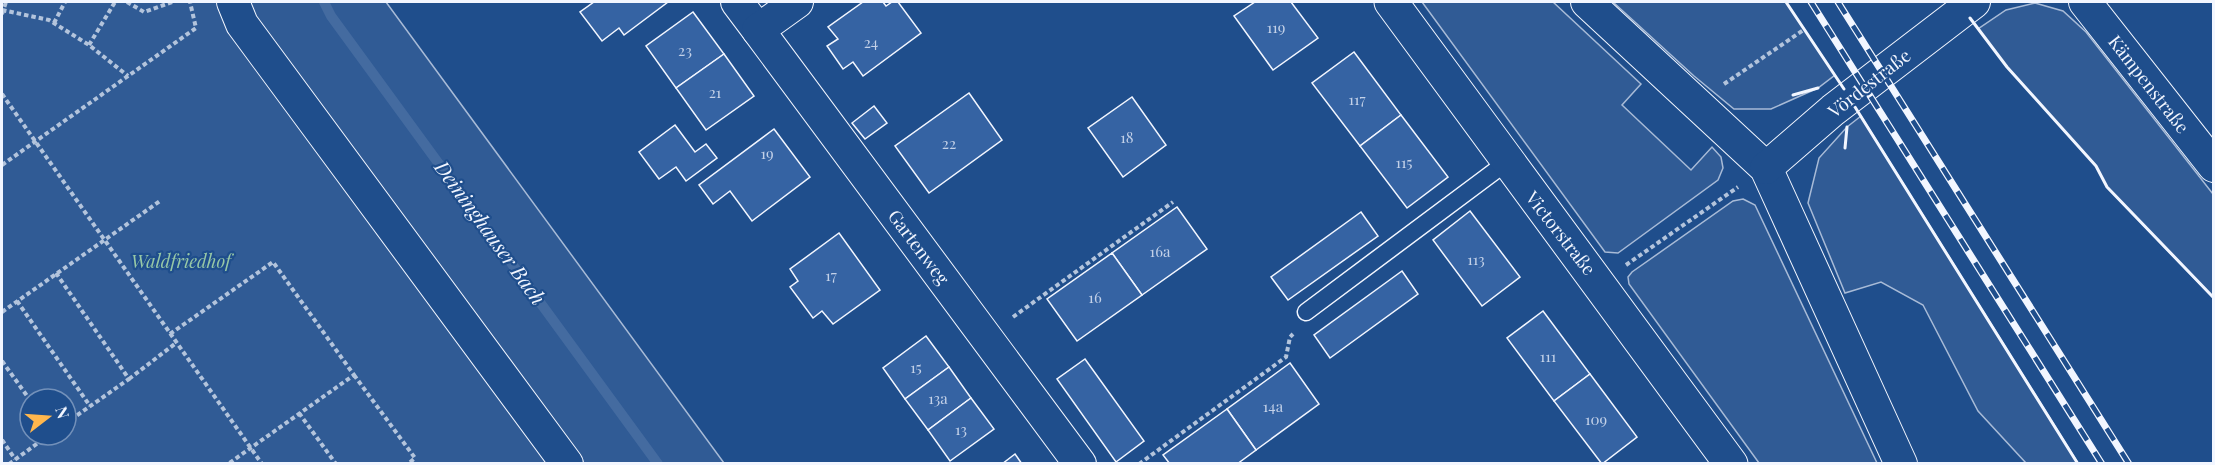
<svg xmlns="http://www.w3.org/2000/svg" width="2215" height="465" font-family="'Playfair Display',serif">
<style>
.built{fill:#305b95;stroke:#a8bbd7;stroke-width:1.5;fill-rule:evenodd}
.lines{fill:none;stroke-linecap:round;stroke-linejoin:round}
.stream{stroke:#446ba0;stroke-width:10}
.building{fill:#3563a3;stroke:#f2f6ff;stroke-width:1.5}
.lane-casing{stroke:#f2f6ff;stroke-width:19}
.street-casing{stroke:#f2f6ff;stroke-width:34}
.secondary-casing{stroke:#f2f6ff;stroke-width:35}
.path{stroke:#b3c4dc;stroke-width:4;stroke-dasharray:4.5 3;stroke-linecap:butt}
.lane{stroke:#1f4e8c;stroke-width:16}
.street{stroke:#1f4e8c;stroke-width:32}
.secondary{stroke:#1f4e8c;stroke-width:33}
.rail-casing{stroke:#f2f6ff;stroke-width:7}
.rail{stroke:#1f4e8c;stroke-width:4.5;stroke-dasharray:14;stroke-linecap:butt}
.wall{stroke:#f2f6ff;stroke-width:3}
.labels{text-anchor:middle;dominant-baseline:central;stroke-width:4.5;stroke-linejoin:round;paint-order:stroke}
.number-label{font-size:15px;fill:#c3d1e8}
.street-label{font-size:18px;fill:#f2f6ff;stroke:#1f4e8c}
.park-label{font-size:18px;font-style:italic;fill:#97c8a6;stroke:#1f4e8c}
.water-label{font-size:20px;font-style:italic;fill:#f2f6ff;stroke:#1f4e8c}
</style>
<rect width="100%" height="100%" fill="#1f4e8c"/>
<g class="built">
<path d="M2,2H386L724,463H2ZM30,399H66V435H30Z"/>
<polygon points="1422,2 1553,2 1641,84 1622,105 1691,170 1712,147 1721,157 1723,168 1718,180 1618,253 1605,252"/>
<polygon points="1613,2 1786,2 1835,75 1818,88 1771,109 1734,109 1694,76"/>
<polygon points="2035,3 2063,11 2086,32 2213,194 2213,298 2107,187 2096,166 2007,67 1978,29 2006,10"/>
<polygon points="1861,116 2078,463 2026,463 1978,411 1923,305 1881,282 1845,293 1808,203 1819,158 1847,127"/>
<polygon points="1743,199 1755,205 1877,463 1759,463 1629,284 1628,277 1632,272 1733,201"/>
</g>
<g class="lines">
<polyline class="stream" points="324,2 331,16 658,464"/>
</g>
<g class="building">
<polygon points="594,2 668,2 624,35 619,28 602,41 580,12"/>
<polygon points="863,2 883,2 886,6 892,2 898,2 921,33 863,76 853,62 843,69 827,46 838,39 828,27"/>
<polygon points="1255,2 1291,2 1318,38 1273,70 1234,16"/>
<polygon points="693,12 724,54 676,88 646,46"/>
<polygon points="1354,52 1401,115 1360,146 1312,83"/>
<polygon points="724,54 754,96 706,130 676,88"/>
<polygon points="969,93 1002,140 929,193 895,146"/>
<polygon points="1132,97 1166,145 1123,177 1088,128"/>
<polygon points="874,106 887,123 865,139 852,123"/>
<polygon points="1401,115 1448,177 1407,208 1360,146"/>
<polygon points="675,125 695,152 706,144 717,158 686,181 676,167 659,179 639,152"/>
<polygon points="774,129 810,177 752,221 730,191 713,204 699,185"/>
<polygon points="1177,207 1207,249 1142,295 1112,253"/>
<polygon points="1470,211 1520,277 1482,306 1433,240"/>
<polygon points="1361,212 1378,236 1288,300 1271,277"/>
<polygon points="839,233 880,290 833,324 822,311 813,318 790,287 798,281 790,269"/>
<polygon points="1112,253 1142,295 1077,341 1047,299"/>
<polygon points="1402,271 1418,294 1330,358 1314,335"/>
<polygon points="1543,311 1590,374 1554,401 1507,338"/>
<polygon points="926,336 949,367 905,399 883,368"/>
<polygon points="1085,359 1144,441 1116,462 1057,379"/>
<polygon points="1290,363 1319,404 1256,450 1227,409"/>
<polygon points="949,367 971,398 928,430 905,399"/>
<polygon points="1590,374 1637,437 1602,464 1554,401"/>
<polygon points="971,398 994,429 950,461 928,430"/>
<polygon points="1227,409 1256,450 1237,464 1170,464 1163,455"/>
<polygon points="1015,454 1022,464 1002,464"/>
</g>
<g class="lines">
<defs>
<polyline id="lane" points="1306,312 1507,162"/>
<g id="street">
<polyline points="233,2 242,24 567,464"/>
<polyline points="737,2 758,30"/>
<polyline points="797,2 758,30 1080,464"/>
<polyline points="1587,2 1766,168 1901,464"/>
<polyline points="2085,2 2214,166"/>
<polyline points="1766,168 1833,110 1974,2"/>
</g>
<polyline id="secondary" points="1391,2 1731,464"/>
</defs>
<use href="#lane" class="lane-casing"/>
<use href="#street" class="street-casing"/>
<use href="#secondary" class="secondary-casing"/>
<g class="path">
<polyline points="127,2 144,12 172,2"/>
<polyline points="2,10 49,20 89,45 128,76"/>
<polyline points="2,14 6,2"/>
<polyline points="54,23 65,2"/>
<polyline points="89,45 115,2"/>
<polyline points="1724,84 1805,29"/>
<polyline points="2,94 262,464"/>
<polyline points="2,165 196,28 190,2"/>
<polyline points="1626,265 1738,187"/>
<polyline points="56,273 129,379 66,423"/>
<polyline points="17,301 90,406"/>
<polyline points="2,312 160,201"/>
<polyline points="1013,317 1173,202"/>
<polyline points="170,334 273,262 354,375 228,464"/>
<polyline points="2,361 30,400"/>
<polyline points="354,375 415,458 408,464"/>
<polyline points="129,379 176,343"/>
<polyline points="299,413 336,464"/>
<polyline points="2,440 15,459"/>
<polyline points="9,464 49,435"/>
<polyline points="1139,464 1286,357 1290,337 1293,334"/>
</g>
<use href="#lane" class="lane"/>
<use href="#street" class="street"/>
<use href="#secondary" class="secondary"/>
<defs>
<g id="rail">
<polyline points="1811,2 2102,464"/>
<polyline points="1838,2 2129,464"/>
</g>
</defs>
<use href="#rail" class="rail-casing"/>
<use href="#rail" class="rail"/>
<g class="wall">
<polyline points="1786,2 1844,89"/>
<polyline points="1970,18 2007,67 2096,166 2107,187 2214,298"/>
<polyline points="1793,95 1818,88"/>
<polyline points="1855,107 2078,464"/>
<polyline points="1845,148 1847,127"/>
</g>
</g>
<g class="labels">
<g class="number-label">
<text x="1276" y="27">119</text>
<text x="871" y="42">24</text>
<text x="685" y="50">23</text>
<text x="715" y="92">21</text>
<text x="1357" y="99">117</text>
<text x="1127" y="137">18</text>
<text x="949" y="143">22</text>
<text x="767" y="153">19</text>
<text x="1404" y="162">115</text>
<text x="1160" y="251">16a</text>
<text x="1476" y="259">113</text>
<text x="831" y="275">17</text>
<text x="1095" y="297">16</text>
<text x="1548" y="356">111</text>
<text x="916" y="367">15</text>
<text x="938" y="398">13a</text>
<text x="1273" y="406">14a</text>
<text x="1596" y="419">109</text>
<text x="961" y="429">13</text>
</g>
<g class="street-label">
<text transform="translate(1869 83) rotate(-38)">Vördestraße</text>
<text transform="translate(2149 84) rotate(52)">Kämpenstraße</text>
<text transform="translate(1561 233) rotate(52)">Victorstraße</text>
<text transform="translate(919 247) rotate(53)">Gartenweg</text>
</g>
<g class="park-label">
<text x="181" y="261">Waldfriedhof</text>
</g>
<g class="water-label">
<text transform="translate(491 232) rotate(54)">Deininghauser Bach</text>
</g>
</g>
<rect width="2215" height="465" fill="none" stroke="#f2f6ff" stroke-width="6"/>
<g transform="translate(48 417) rotate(73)"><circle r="28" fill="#1f4e8c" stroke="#7391ba" stroke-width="1.5"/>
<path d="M0-4.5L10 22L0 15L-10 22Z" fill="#ffb74d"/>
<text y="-9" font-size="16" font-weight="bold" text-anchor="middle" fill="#f2f6ff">N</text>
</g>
</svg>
